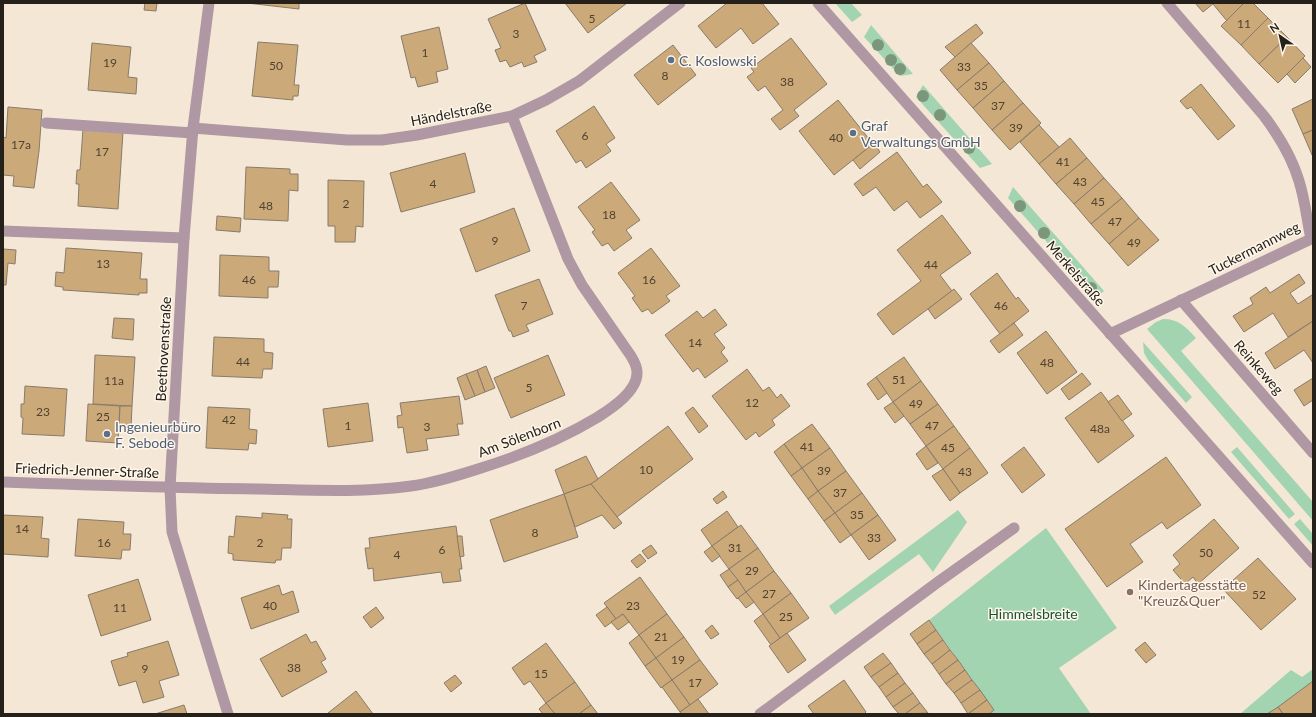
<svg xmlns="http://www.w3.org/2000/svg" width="1316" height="717" font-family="Lato,sans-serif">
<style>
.green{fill:#a3d4b1}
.building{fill:#cca979;stroke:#887b6b}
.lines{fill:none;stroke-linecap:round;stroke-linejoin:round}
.service{stroke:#af97a3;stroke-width:11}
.minor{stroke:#af97a3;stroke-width:11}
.tree{fill:#7b967b}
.service-dot{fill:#5c6f8a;stroke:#fef6ea;stroke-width:1.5}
.education-dot{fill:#8d6e63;stroke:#fef6ea;stroke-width:1.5}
.labels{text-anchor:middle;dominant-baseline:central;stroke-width:3;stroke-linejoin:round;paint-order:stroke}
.number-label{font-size:12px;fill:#4f4231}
.service-label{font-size:14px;fill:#4e5e75;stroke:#fef6ea;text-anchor:start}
.street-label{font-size:14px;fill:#252019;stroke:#fef6ea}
.education-label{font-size:14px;fill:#785e54;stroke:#fef6ea;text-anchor:start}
.park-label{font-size:14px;fill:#185331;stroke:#fef6ea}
</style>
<rect width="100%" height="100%" fill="#f5e7d5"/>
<g class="green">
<polygon points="835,3 851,3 862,15 852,22"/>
<polygon points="871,25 913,74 900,76 864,37"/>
<polygon points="923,85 992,164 980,168 916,97"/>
<polygon points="1013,187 1104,291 1096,298 1008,198"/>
<path d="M1163,319C1179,319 1186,327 1196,338L1181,351L1313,502V521L1147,329L1156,322Z"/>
<polygon points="1143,342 1192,397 1186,403 1148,360 1144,353"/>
<polygon points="1237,447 1295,514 1289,519 1231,452"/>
<polygon points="958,510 967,522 933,572 919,554 835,615 829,606"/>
<polygon points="1300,519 1313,534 1313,546 1294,524"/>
<polygon points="1046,528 1117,628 1059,668 1091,714 989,714 994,710 929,620"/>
<polygon points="1313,669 1313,714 1240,714 1291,670 1302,677"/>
</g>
<g class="building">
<polygon points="145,3 157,3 156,11 144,10"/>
<polygon points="247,3 299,3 299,9"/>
<polygon points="525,3 546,50 534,56 537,62 524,67 522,62 510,67 506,60 500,62 495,50 501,48 488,19"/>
<polygon points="565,3 627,3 588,33"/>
<polygon points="727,3 762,3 779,24 753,44 741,28 716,48 698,26"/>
<polygon points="1195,3 1214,3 1203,12"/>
<polygon points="1214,3 1244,3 1227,21 1213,4"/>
<polygon points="1244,3 1253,3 1268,18 1241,45 1221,26"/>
<polygon points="1268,18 1287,37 1259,64 1241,45"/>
<polygon points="976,24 983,33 955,57 945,47"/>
<polygon points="439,27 448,69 436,72 438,82 418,87 415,77 411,78 401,36"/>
<polygon points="1287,37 1305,56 1278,83 1259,64"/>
<polygon points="791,38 827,84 794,110 799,116 780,130 771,119 783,110 765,86 758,91 747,77 754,72 751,68"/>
<polygon points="258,42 298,45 294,85 299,85 298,96 293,96 293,100 252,96"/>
<polygon points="92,43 131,47 128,77 137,78 136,94 88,90"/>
<polygon points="971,43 989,63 957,90 940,70"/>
<polygon points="673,45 696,75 658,105 634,75"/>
<polygon points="1303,58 1311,67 1295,83 1287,74"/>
<polygon points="989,63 1004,81 973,108 957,90"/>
<polygon points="1004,81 1023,103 992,130 973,108"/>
<polygon points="1201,84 1235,126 1218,140 1191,107 1187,109 1180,101"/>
<polygon points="1313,99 1313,130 1303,134 1292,109"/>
<polygon points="838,100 873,144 834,175 799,131"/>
<polygon points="1023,103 1041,123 1010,150 992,130"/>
<polygon points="594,106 615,138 606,144 611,151 586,168 581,160 576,163 556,131"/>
<polygon points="8,107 42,110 39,151 34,188 13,186 14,176 3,175 3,137 6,138"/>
<polygon points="1039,125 1059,147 1039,164 1020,142"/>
<polygon points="83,129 123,132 118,209 78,206 79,184 76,184 77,170 80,170"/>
<polygon points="1313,130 1313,157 1303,134"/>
<polygon points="1070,138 1087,158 1056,184 1039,164"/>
<polygon points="874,143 880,152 860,169 853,160"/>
<polygon points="897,152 923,187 927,184 942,202 920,218 907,201 894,211 876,187 863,196 854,184"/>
<polygon points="465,153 475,192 401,212 390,173"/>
<polygon points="1087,158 1104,178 1074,204 1056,184"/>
<polygon points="246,167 290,169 290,174 298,174 298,191 289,190 288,221 244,219"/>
<polygon points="1104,178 1122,198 1091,224 1074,204"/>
<polygon points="328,180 364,181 363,227 356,226 355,242 335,242 335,226 328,226"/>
<polygon points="611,182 640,220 626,230 632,238 614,251 608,243 602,246 592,232 595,230 578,207"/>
<polygon points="1122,198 1139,218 1109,244 1091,224"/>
<polygon points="514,208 530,251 476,272 460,229"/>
<polygon points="942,215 971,253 940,275 952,291 893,335 877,314 921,281 897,250"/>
<polygon points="217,216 241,218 240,232 216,230"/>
<polygon points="1139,218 1159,240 1128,266 1109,244"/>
<polygon points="66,248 142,253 140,279 147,279 147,293 139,293 139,295 63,290 63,287 55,286 56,272 64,273"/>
<polygon points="651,248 680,286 666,296 670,301 652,314 648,309 642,312 632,298 635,296 618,273"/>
<polygon points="3,249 16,250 15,264 8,263 6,285 3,285"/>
<polygon points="220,255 269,257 269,271 279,271 278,287 268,287 268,298 219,296"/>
<polygon points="997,273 1016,299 1018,297 1029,311 1000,334 970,294"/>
<polygon points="1299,274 1305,283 1290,293 1298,304 1312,295 1313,296 1313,321 1288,337 1273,313 1244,332 1233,316 1253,304 1250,298 1266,287 1270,293"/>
<polygon points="539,279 553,314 526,325 529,331 513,337 511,331 509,331 495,295"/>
<polygon points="954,289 962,299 935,319 928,309"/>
<polygon points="715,309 727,325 714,334 725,348 721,352 728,361 705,378 698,368 693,372 665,335 697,311 703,318"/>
<polygon points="114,318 134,319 133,340 112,338"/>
<polygon points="1313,321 1313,363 1304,350 1275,369 1265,353"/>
<polygon points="1014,323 1023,335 999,353 990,341"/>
<polygon points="1046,331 1077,372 1047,394 1017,353"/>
<polygon points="214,337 264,339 264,352 273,353 272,369 263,369 262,378 212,376"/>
<polygon points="95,355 135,357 132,406 93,404"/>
<polygon points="548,355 565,395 511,418 494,378"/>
<polygon points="904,357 921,381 893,402 876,377"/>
<polygon points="486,366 495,388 485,392 477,370"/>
<polygon points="747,369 763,391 769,387 777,398 781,394 790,406 772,420 775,425 759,437 756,432 746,440 712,396"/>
<polygon points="477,370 485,392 475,396 466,374"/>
<polygon points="1082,373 1091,384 1069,400 1061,389"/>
<polygon points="466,374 475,396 465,400 457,378"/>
<polygon points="876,377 887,393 878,400 867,384"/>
<polygon points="1313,378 1313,400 1304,406 1294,390"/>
<polygon points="921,381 938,404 910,424 893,402"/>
<polygon points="25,386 67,389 64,436 22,434 23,418 21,417 21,404 24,404"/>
<polygon points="1101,392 1134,436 1098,463 1065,418"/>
<polygon points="1118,395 1132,414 1122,421 1108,402"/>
<polygon points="459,396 463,424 457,424 459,435 426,439 428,450 407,453 403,427 398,428 397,416 402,415 400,403"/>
<polygon points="893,402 904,416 895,423 884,408"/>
<polygon points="368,403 373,441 328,447 323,409"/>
<polygon points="88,404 120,406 118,443 86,441"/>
<polygon points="938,404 954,426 926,446 910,424"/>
<polygon points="120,406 132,406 131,428 119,427"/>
<polygon points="208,407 250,409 249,429 257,430 256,444 249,443 248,450 206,448"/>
<polygon points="693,407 708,426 699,433 685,413"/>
<polygon points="812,424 830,448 802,468 784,444"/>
<polygon points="668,426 693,459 617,517 591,484"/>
<polygon points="954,426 970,448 943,469 926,446"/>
<polygon points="784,444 802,468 791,476 774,452"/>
<polygon points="926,446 938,463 927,470 916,454"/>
<polygon points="1024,447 1045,475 1022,493 1001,465"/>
<polygon points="830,448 846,471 818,491 802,468"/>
<polygon points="970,448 988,473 960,493 943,469"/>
<polygon points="586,456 598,479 591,484 564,494 555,470"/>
<polygon points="1166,457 1201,505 1167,529 1162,522 1130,544 1143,562 1107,587 1065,529"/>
<polygon points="802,468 818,491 808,499 791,476"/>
<polygon points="943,469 960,493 950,501 932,476"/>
<polygon points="846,471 862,493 835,513 818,491"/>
<polygon points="591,484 622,523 614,529 602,515 575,527 564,494"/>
<polygon points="723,491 727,497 717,504 713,499"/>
<polygon points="818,491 835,513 824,521 808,499"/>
<polygon points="862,493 878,515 851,535 835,513"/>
<polygon points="564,494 578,537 504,562 490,520"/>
<polygon points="727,511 738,527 712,546 701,530"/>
<polygon points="262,513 288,515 287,519 292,519 291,548 282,548 281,560 276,560 275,563 233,560 233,554 228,553 229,536 234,537 236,516 262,518"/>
<polygon points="835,513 851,535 840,543 824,521"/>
<polygon points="3,515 43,517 41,538 49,539 48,557 3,554"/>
<polygon points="878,515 896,540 869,560 851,535"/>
<polygon points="78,519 124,522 123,534 131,534 130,550 122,550 121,559 75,556"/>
<polygon points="1214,519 1239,548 1198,584 1193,577 1185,584 1173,570 1180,564 1173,555"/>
<polygon points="741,525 758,548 729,569 712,546"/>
<polygon points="456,526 462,569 459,569 461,581 443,583 441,572 374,581 373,568 368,569 365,548 370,548 369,538"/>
<polygon points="457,536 462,536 464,556 460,557"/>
<polygon points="651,545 657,553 648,559 642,551"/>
<polygon points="712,546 720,556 712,562 704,552"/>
<polygon points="758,548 774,571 746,592 729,569"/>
<polygon points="640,554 646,561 637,568 631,561"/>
<polygon points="1258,558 1296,599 1261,630 1223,589"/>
<polygon points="729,569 738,580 728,587 720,575"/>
<polygon points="774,571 791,593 763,614 746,592"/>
<polygon points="640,577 667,614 639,635 623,614 616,619 604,603"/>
<polygon points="138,579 151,620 101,636 88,595"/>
<polygon points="738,580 746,592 737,599 728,587"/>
<polygon points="279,585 282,595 293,591 299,612 251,629 241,598"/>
<polygon points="746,592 754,602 746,608 738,598"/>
<polygon points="791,593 809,618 780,638 763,614"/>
<polygon points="376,607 384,618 371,628 363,617"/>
<polygon points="607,607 616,619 605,627 596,615"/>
<polygon points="623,614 629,622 618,630 611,622"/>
<polygon points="667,614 684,637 656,658 639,635"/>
<polygon points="763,614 780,638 771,645 754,621"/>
<polygon points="929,620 936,630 917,644 910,634"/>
<polygon points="712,625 719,634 711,639 705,631"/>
<polygon points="936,630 943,640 924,654 917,644"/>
<polygon points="787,633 806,660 788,673 769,646"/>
<polygon points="306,634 311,643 316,641 326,659 321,662 327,672 282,697 260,659"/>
<polygon points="639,635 656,658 645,666 629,643"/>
<polygon points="684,637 700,660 672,680 656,658"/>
<polygon points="943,640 950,650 932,664 924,654"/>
<polygon points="168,641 179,675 159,681 164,697 143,703 136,681 119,686 111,661 128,656 127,653"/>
<polygon points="1145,642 1156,655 1146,663 1135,650"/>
<polygon points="546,643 575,682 546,703 530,681 524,685 512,668"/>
<polygon points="950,650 958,660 939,674 932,664"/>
<polygon points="883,653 891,663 871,677 864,667"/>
<polygon points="656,658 672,680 661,688 645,666"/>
<polygon points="700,660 718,684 690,705 672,680"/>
<polygon points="958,660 965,670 946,684 939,674"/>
<polygon points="891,663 898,673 879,687 871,677"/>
<polygon points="965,670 972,680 954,693 946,684"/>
<polygon points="898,673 905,683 886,697 879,687"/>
<polygon points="455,675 462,683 451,692 444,683"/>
<polygon points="672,680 690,705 680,712 662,687"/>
<polygon points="844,680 866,712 864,714 814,714 808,706"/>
<polygon points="972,680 980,690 961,703 954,693"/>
<polygon points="1313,681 1313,714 1283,714 1278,707"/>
<polygon points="575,682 591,705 579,714 555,714 546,703"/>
<polygon points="905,683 913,693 893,707 886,697"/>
<polygon points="980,690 987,700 968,714 961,703"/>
<polygon points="356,691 373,714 329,714 328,713"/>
<polygon points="913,693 920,703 905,714 899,714 893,707"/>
<polygon points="698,699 709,714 681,714 680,712"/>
<polygon points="987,700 994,710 989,714 968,714"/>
<polygon points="546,703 555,714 543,714 539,709"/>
<polygon points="920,703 928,713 905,714"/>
<polygon points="184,705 187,714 155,714"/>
<polygon points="591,705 598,714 579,714"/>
<polygon points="1278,707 1283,714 1267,714"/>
</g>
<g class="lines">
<g class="service">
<polyline points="46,123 193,133"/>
<polyline points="3,231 184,238"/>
</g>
<g class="minor">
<polyline points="209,3 193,128 184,238 170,488 172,532 228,714"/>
<polyline points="818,3 1313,563"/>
<polyline points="193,128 347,140 382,140 417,135 512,116 546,100 579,81 680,3"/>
<polyline points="1181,300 1313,453"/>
<path d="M1110,334L1311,239C1307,220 1305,200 1299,181C1292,158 1279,136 1264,116L1167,3"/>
<path d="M3,482C88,485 173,488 259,489C309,490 361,493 411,486C434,483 456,476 478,469C520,456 560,440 598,417C612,408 638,391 637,372C637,366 634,361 631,356L582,285L568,259L512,116"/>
<polyline points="760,714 938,582 1014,528"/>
</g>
</g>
<g class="tree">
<circle cx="878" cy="45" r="6"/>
<circle cx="891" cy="60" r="6"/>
<circle cx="900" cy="69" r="6"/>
<circle cx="923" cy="96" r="6"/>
<circle cx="940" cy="115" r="6"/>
<circle cx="969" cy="148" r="6"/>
<circle cx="1020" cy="206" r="6"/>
<circle cx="1044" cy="233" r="6"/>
<circle cx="1091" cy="288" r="6"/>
</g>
<g class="service-dot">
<circle cx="671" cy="60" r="4"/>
<circle cx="853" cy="133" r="4"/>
<circle cx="107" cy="434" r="4"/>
</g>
<circle class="education-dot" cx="1130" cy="592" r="4"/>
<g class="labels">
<g class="number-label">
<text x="592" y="18">5</text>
<text x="1244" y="23">11</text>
<text x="516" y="33">3</text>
<text x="425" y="52">1</text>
<text x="110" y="62">19</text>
<text x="276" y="65">50</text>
<text x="964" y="66">33</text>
<text x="665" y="75">8</text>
<text x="787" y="81">38</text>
<text x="981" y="85">35</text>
<text x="998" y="105">37</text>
<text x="1016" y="127">39</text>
<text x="585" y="135">6</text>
<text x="836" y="137">40</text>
<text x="21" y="144">17a</text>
<text x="102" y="151">17</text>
<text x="1063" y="161">41</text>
<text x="1080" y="181">43</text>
<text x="433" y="183">4</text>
<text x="1098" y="201">45</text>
<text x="346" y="203">2</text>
<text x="266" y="205">48</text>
<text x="609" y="214">18</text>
<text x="1115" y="221">47</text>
<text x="495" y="240">9</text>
<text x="1134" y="242">49</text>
<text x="103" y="263">13</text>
<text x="931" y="264">44</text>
<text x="249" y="279">46</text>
<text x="649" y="279">16</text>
<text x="524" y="305">7</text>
<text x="1001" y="305">46</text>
<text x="695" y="342">14</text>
<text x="243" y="361">44</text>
<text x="1047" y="362">48</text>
<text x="899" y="379">51</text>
<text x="114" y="380">11a</text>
<text x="529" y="387">5</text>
<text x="752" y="402">12</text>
<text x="916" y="403">49</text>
<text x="43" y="411">23</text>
<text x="103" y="416">25</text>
<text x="229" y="419">42</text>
<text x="348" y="425">1</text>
<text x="932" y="425">47</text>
<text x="427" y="426">3</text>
<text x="1100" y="428">48a</text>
<text x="807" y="446">41</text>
<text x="948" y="447">45</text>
<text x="646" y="469">10</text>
<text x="824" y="470">39</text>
<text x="965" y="471">43</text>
<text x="840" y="492">37</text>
<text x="857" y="514">35</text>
<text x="22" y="528">14</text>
<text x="535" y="532">8</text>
<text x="874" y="537">33</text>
<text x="104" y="542">16</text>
<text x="260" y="542">2</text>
<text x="735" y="547">31</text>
<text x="442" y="549">6</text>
<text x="1206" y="552">50</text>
<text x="397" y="554">4</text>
<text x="752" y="570">29</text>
<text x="769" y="593">27</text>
<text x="1259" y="594">52</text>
<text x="270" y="605">40</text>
<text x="633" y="605">23</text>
<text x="120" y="607">11</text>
<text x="786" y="616">25</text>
<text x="661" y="636">21</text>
<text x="678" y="659">19</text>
<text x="294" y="667">38</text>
<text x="145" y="668">9</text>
<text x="541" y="673">15</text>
<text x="695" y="682">17</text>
</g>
<g class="service-label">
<text x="679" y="60">C. Koslowski</text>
<text x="861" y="125">Graf<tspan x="861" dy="16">Verwaltungs GmbH</tspan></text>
<text x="115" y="426">Ingenieurbüro<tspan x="115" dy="16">F. Sebode</tspan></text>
</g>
<g class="street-label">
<text transform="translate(451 113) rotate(-11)">Händelstraße</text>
<text transform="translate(1254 248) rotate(-27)">Tuckermannweg</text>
<text transform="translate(1076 273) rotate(49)">Merkelstraße</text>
<text transform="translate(163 349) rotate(-87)">Beethovenstraße</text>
<text transform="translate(1259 367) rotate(49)">Reinkeweg</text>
<text transform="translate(519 437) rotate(-21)">Am Sölenborn</text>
<text transform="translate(87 470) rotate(2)">Friedrich-Jenner-Straße</text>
</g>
<g class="education-label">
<text x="1138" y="584">Kindertagesstätte<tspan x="1138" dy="16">"Kreuz&amp;Quer"</tspan></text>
</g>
<g class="park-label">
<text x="1033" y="613">Himmelsbreite</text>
</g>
</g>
<rect width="1316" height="717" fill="none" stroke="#252019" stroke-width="8"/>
<g transform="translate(1280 36) rotate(326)" stroke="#fef6ea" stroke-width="3" paint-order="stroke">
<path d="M0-3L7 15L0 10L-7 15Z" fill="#252019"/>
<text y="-6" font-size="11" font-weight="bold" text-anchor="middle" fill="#252019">N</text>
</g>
</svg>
